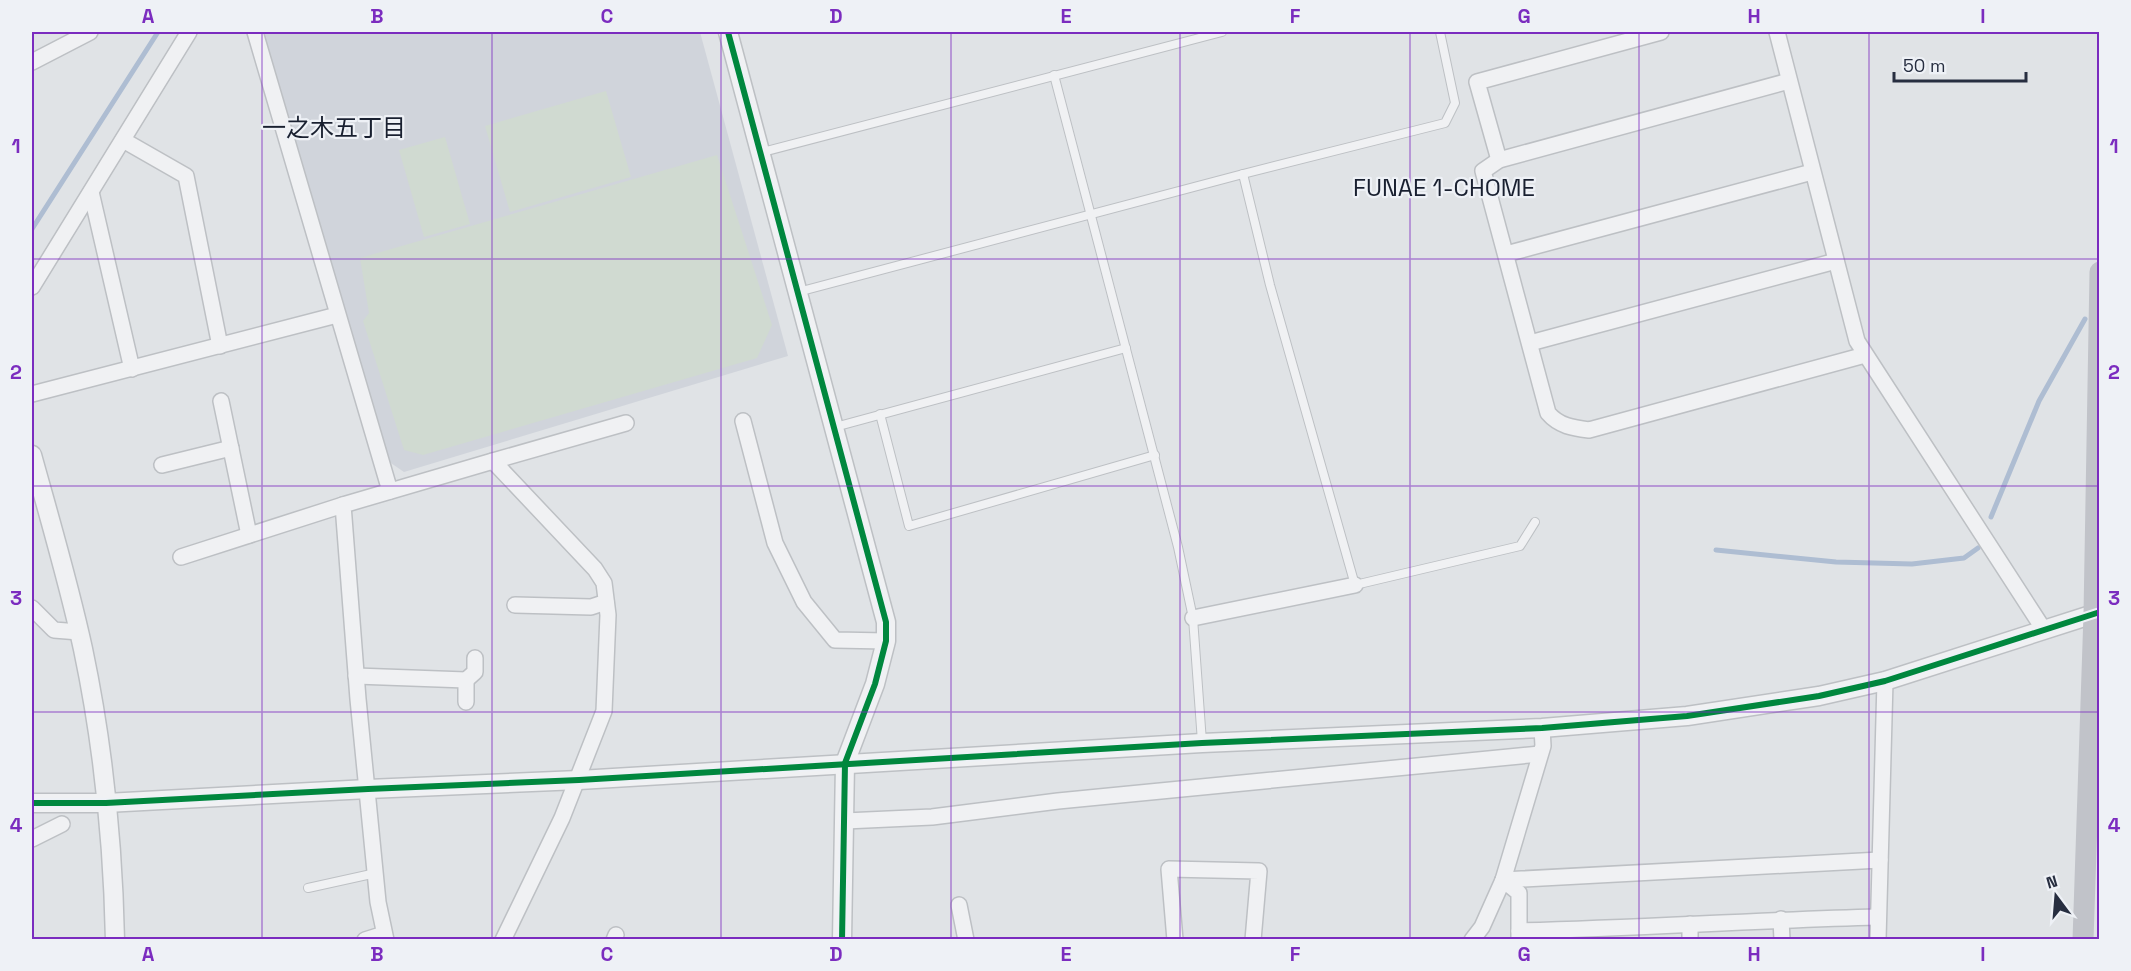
<svg xmlns="http://www.w3.org/2000/svg" width="2131" height="971" font-family="'Space Grotesk','Noto Sans JP',sans-serif">
<style>
.built{fill:#d0d4db}
.green{fill:#d0dad1}
.lines{fill:none;stroke-linecap:round;stroke-linejoin:round}
.stream{stroke:#aebdd2;stroke-width:5}
.service-casing{stroke:#bdc0c4;stroke-width:10}
.minor-casing{stroke:#bdc0c4;stroke-width:18}
.tertiary-casing{stroke:#bdc0c4;stroke-width:21}
.service{stroke:#f0f1f3;stroke-width:8}
.minor{stroke:#f0f1f3;stroke-width:15}
.tertiary{stroke:#f0f1f3;stroke-width:18}
.secondary{stroke:#c1c3c9;stroke-width:21}
.cycleway-casing{stroke:#eef1f6;stroke-width:10}
.cycleway{stroke:#00873e;stroke-width:6}
.grid{fill:none;stroke:#7b2cbf;stroke-width:1.5;stroke-opacity:0.55}
.labels{text-anchor:middle;dominant-baseline:central;stroke-width:4.5;stroke-linejoin:round;paint-order:stroke}
.neighbourhood-label{font-size:24px;fill:#192030;stroke:#eef1f6}
.neatline{fill:none;stroke:#7b2cbf;stroke-width:2}
.grid-label{font-size:20px;text-anchor:middle;font-weight:bold;fill:#7b2cbf}
</style>
<rect width="100%" height="100%" fill="#e0e3e6"/>
<polygon class="built" points="261,32 700,32 788,356 404,472 388,461"/>
<g class="green">
<polygon points="606,91 631,177 510,212 485,126"/>
<polygon points="445,137 470,224 424,237 399,150"/>
<polygon points="717,155 772,325 757,358 423,455 404,450 363,321 369,313 360,258"/>
</g>
<g class="lines">
<g class="stream">
<polyline points="32,229 158,32"/>
<polyline points="1991,517 2039,401 2085,319"/>
<polyline points="1716,550 1836,562 1912,564 1964,558 1978,548"/>
</g>
<defs>
<g id="service">
<polyline points="1054,75 1178,547 1193,618 1202,742"/>
<polyline points="759,153 1222,32"/>
<polyline points="1243,174 1270,285 1355,585 1520,546 1535,522"/>
<polyline points="798,292 1243,174 1445,123 1455,103 1440,32"/>
<polyline points="880,414 909,526 1155,455"/>
<polyline points="835,427 1126,348"/>
<polyline points="308,888 376,873"/>
</g>
<g id="minor">
<polyline points="255,32 390,491"/>
<polyline points="1777,32 1857,341 2044,630"/>
<polyline points="32,62 90,32"/>
<path d="M1789,81L1499,160L1483,171L1548,413C1559,426 1573,428 1589,430L1865,355"/>
<polyline points="123,140 186,176 220,346"/>
<polyline points="1499,160 1477,82 1661,32"/>
<polyline points="91,192 132,369"/>
<polyline points="1506,254 1812,172"/>
<polyline points="32,287 189,32"/>
<polyline points="1530,343 1836,261"/>
<polyline points="32,394 337,315"/>
<polyline points="221,401 249,535"/>
<polyline points="743,421 775,543 804,602 835,640 886,641"/>
<polyline points="493,461 626,423"/>
<polyline points="162,465 231,448"/>
<polyline points="181,557 343,505"/>
<polyline points="515,605 591,607 606,602"/>
<polyline points="32,608 54,630 79,632"/>
<polyline points="1193,618 1355,585"/>
<polyline points="356,676 466,680 466,702"/>
<polyline points="466,680 475,672 475,658"/>
<polyline points="845,821 932,817 1058,801 1540,754"/>
<polyline points="32,839 62,824"/>
<polyline points="1503,880 1880,860"/>
<polyline points="1503,880 1519,893 1519,940"/>
<polyline points="959,905 966,940"/>
<polyline points="1781,919 1782,940"/>
<polyline points="1690,924 1690,940"/>
<path d="M1519,931C1639,928 1759,920 1878,917"/>
<polyline points="365,940 384,934"/>
<polyline points="386,940 378,902 358,699 343,505 493,461 595,569 604,583 608,615 604,711 562,818 503,940"/>
<polyline points="614,940 616,935"/>
<polyline points="1175,940 1169,869 1259,871 1253,940"/>
<polyline points="1472,940 1482,927 1503,880 1543,746 1542,728"/>
<polyline points="1878,940 1885,681"/>
</g>
<g id="tertiary">
<polyline points="728,32 886,622 886,641 875,684 845,763 842,940"/>
<path d="M32,455C50,520 69,584 83,649C103,744 113,843 115,940"/>
<polyline points="32,803 106,803 368,789 579,780 1202,743 1542,728 1687,716 1819,696 1885,681 2100,612"/>
</g>
</defs>
<use href="#service" class="service-casing"/>
<use href="#minor" class="minor-casing"/>
<use href="#tertiary" class="tertiary-casing"/>
<use href="#service" class="service"/>
<use href="#minor" class="minor"/>
<use href="#tertiary" class="tertiary"/>
<polyline class="secondary" points="2083,940 2094,614 2100,272"/>
<defs>
<g id="cycleway">
<polyline points="728,32 886,622 886,641 875,684 845,763 842,940"/>
<polyline points="32,803 106,803 368,789 579,780 1202,743 1542,728 1687,716 1819,696 1885,681 2100,612"/>
</g>
</defs>
<use href="#cycleway" class="cycleway-casing"/>
<use href="#cycleway" class="cycleway"/>
</g>
<path class="grid" d="M262,32V940M492,32V940M721,32V940M951,32V940M1180,32V940M1410,32V940M1639,32V940M1869,32V940M32,259H2100M32,486H2100M32,712H2100"/>
<g class="labels">
<g class="neighbourhood-label">
<text x="334" y="127">一之木五丁目</text>
<text x="1444" y="187">FUNAE 1-CHOME</text>
</g>
</g>
<rect width="2131" height="971" fill="none" stroke="#eef1f6" stroke-width="66"/>
<g transform="translate(2056 896) rotate(344)" stroke="#eef1f6" stroke-width="4.5" paint-order="stroke">
<path d="M0-4.5L10 22L0 15L-10 22Z" fill="#272e40"/>
<text y="-9" font-size="16" font-weight="bold" text-anchor="middle" fill="#272e40">N</text>
</g>
<path d="M1894 72v9h132v-9" fill="none" stroke="#272e40" stroke-width="3"/>
<text x="1903" y="72" font-size="18" fill="#272e40" stroke="#eef1f6" stroke-width="4.5" paint-order="stroke">50 m</text>
<rect x="33" y="33" width="2065" height="905" class="neatline"/>
<g class="grid-label">
<text x="148" y="23">A</text>
<text x="377" y="23">B</text>
<text x="607" y="23">C</text>
<text x="836" y="23">D</text>
<text x="1066" y="23">E</text>
<text x="1295" y="23">F</text>
<text x="1524" y="23">G</text>
<text x="1754" y="23">H</text>
<text x="1983" y="23">I</text>
<text x="16" y="153">1</text>
<text x="2114" y="153">1</text>
<text x="16" y="379">2</text>
<text x="2114" y="379">2</text>
<text x="16" y="605">3</text>
<text x="2114" y="605">3</text>
<text x="16" y="832">4</text>
<text x="2114" y="832">4</text>
<text x="148" y="961">A</text>
<text x="377" y="961">B</text>
<text x="607" y="961">C</text>
<text x="836" y="961">D</text>
<text x="1066" y="961">E</text>
<text x="1295" y="961">F</text>
<text x="1524" y="961">G</text>
<text x="1754" y="961">H</text>
<text x="1983" y="961">I</text>
</g>
</svg>
